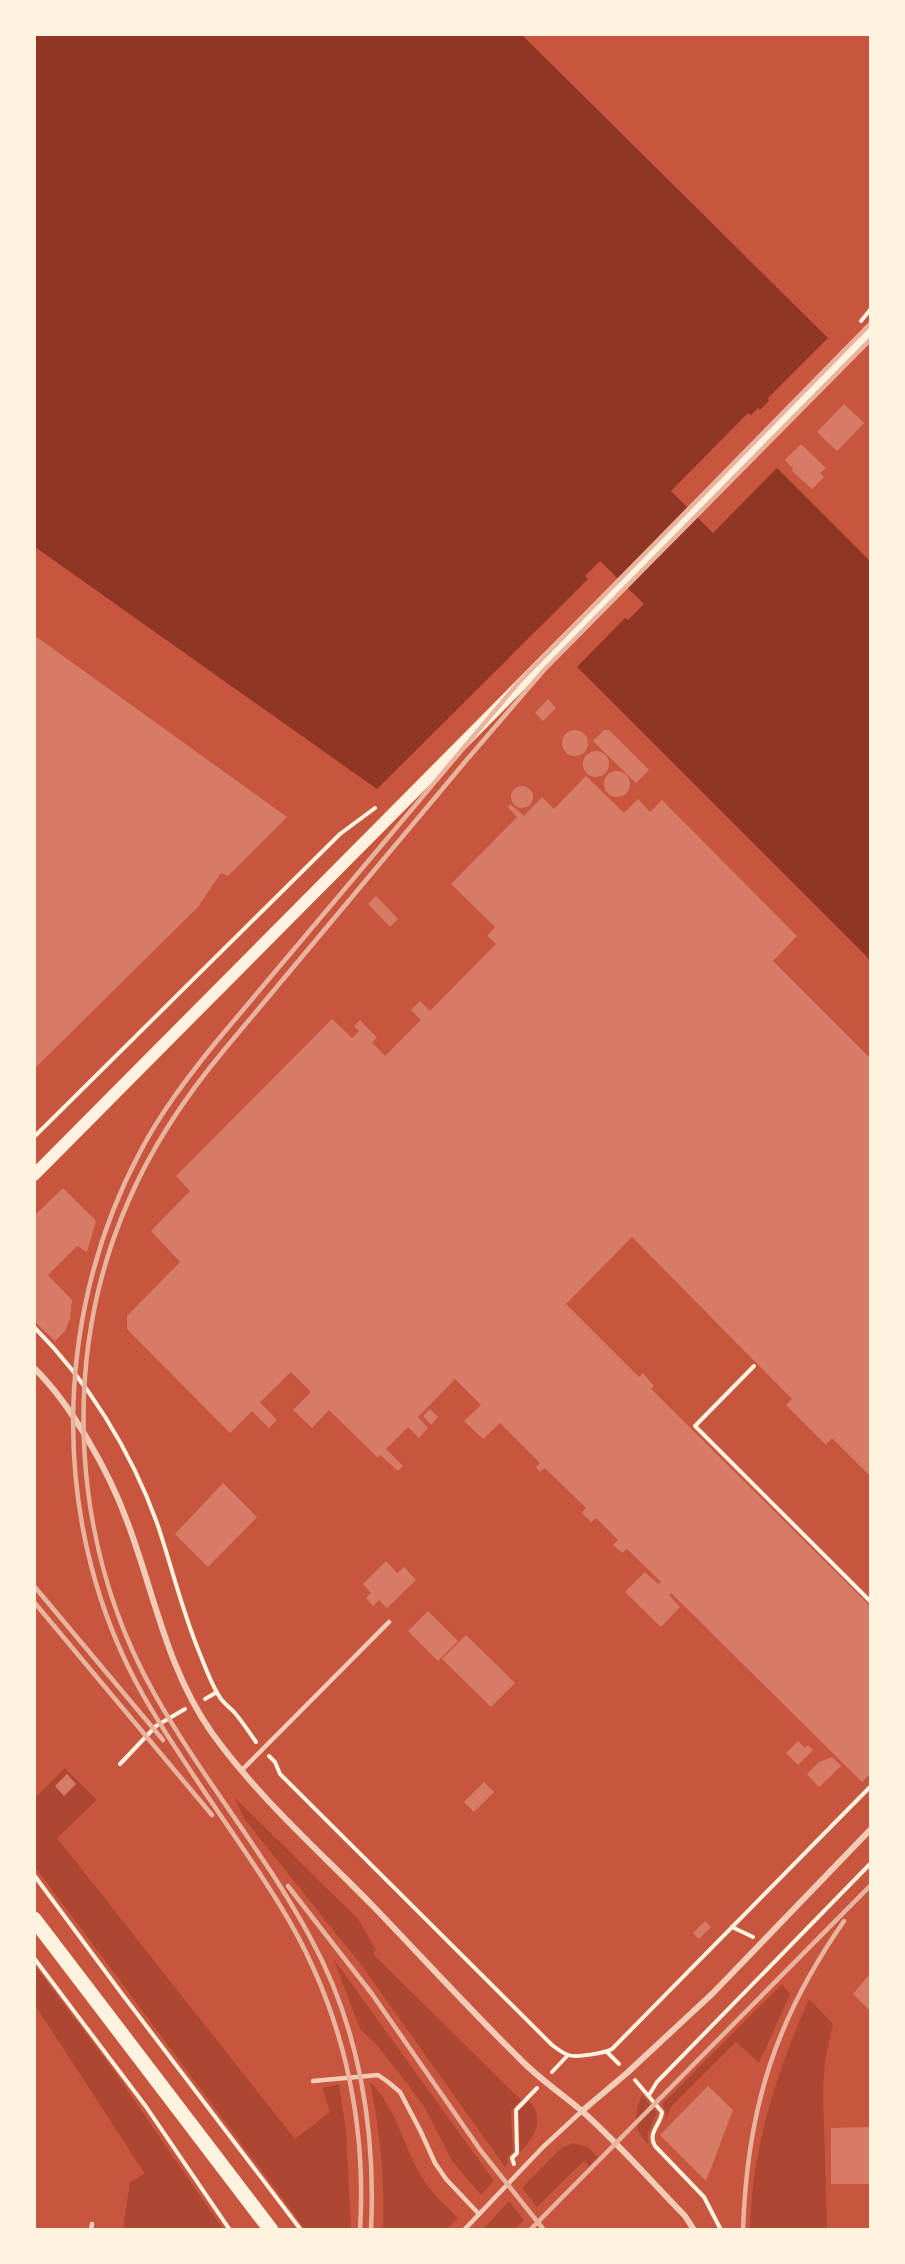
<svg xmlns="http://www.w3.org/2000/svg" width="905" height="2264" font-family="'Archivo Narrow',sans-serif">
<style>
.green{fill:#ae4732}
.water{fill:#8f3625}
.building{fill:#d67c66}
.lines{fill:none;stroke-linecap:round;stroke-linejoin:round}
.path{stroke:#fff3e0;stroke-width:4}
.service{stroke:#f1ccb7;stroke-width:4.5}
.minor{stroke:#f1ccb7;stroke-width:6}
.secondary{stroke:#fff3e0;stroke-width:12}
.primary{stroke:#fff3e0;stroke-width:15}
.rail{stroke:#e9b49f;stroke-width:4.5}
</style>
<rect width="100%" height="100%" fill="#c8553d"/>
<g class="green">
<polygon points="65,1768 97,1800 57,1838 295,2139 330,2112 322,2088 339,2084 346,2131 351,2229 305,2229 35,1867 34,1799"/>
<polygon points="234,1797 358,1919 376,1950 373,1954 521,2100 511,2111 513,2151 507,2158 508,2163 505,2167 362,1966 245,1820"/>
<polygon points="333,1958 494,2181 481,2195 452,2161 425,2108 409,2086 376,2044 360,2029"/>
<polygon points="35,1966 112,2068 223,2229 123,2229 130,2182 145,2174 35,2005"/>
<polygon points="782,1984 790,1994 759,2063 736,2042 670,2108 666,2119 666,2112 662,2104"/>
<path d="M809,1999L833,2024L825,2059L823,2090L827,2229H750C752,2148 776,2073 809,1999Z"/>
<path d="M370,2082C396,2107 403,2145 421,2176C431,2192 444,2205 458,2218L447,2229H383C385,2179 380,2131 370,2082Z"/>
<path d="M642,2095L657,2113L648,2133V2144C633,2130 634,2113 642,2095Z"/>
<path d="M529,2101C546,2119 534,2138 520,2152L518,2111Z"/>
<polygon points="573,2143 587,2147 598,2157 589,2166 584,2161 537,2207 522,2188 560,2149"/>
<polygon points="509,2201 524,2220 515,2229 483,2229"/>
</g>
<polygon class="water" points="35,35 522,35 828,338 768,398 769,401 760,410 758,408 751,415 748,413 671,491 713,533 777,468 870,561 870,960 577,667 625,618 628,620 644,604 600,561 585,576 588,579 377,789 35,547"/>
<g class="building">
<polygon points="844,404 864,423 837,451 817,432"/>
<polygon points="801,444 826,468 820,473 824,477 812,489 792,471 793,469 785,460"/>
<polygon points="34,635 287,817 228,876 221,873 198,907 34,1069"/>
<polygon points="548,699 556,708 543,721 535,713"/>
<polygon points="604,730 609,730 649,770 636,783 593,741"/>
<circle cx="575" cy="743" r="13"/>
<circle cx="596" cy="764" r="13"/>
<circle cx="617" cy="784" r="13"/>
<polygon points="586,776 624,813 638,799 650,812 662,800 797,936 773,961 870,1058 870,1476 832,1438 826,1445 786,1405 792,1399 632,1237 566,1304 639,1377 643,1373 654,1386 651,1389 870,1606 870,1774 862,1782 671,1593 669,1595 680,1607 661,1627 625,1592 645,1572 658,1584 661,1582 627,1549 622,1553 613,1545 618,1540 596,1518 591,1522 582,1513 586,1508 545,1468 540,1472 536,1467 540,1463 500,1423 483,1439 464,1421 481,1405 455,1379 418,1417 428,1428 419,1438 408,1427 386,1449 403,1466 398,1471 380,1455 378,1458 329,1410 312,1428 293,1410 311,1392 291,1372 260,1402 277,1420 269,1428 252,1411 230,1433 127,1329 127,1316 180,1262 151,1231 190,1191 176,1176 332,1019 352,1038 359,1031 354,1026 360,1020 377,1038 372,1042 385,1056 421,1020 411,1010 420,1001 430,1011 496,944 487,936 495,927 451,884 517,817 508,807 510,804 524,816 542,797 554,809"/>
<circle cx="522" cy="797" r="11"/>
<polygon points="376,896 398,919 390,927 368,904"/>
<polygon points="63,1188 96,1221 87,1252 77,1246 48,1275 72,1300 70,1319 65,1331 55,1341 34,1321 34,1216"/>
<polygon points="430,1409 438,1417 431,1425 423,1416"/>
<polygon points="223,1483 257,1517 208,1567 175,1534"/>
<polygon points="386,1561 397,1573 404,1567 416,1580 387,1608 379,1600 373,1606 366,1598 371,1593 363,1584"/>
<polygon points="428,1611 458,1641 438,1661 408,1631"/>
<polygon points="466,1635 515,1683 491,1707 442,1659"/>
<polygon points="798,1741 805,1748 808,1745 813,1750 798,1765 786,1753"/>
<polygon points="832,1757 841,1766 819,1787 807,1774 819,1762"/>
<polygon points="67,1774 76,1784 64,1796 55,1786"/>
<polygon points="484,1782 494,1792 474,1812 464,1802"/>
<polygon points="705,1921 711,1927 699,1939 693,1933"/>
<polygon points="870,1974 870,2011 853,1994"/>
<polygon points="708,2086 733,2110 706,2181 660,2135"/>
<polygon points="870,2127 870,2184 831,2184 831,2128"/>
</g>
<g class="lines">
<g class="path">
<polyline points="861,321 870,310"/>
<polyline points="34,1137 340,834 375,808"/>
<path d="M34,1327C88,1381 131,1451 157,1523C172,1567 182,1611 200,1654C206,1669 212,1686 221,1699C225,1704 230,1708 234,1712C242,1721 249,1732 256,1742"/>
<polyline points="754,1366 695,1426 870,1601"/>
<polyline points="205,1699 217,1692"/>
<path d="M269,1756L275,1762L280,1774L552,2045C556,2048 563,2053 568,2055C576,2058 605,2053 612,2049L870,1787"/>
<polyline points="120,1764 156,1726 185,1709"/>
<polyline points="34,1875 122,1994 301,2230"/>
<polyline points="732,1927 753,1937"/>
<polyline points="34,1958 147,2108 230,2230"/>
<polyline points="607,2052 619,2064"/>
<polyline points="552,2072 568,2055"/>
<path d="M635,2080L662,2112C661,2125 647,2132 655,2146L704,2197L721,2230"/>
<polyline points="649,2095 657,2082 870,1864"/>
<polyline points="514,2164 512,2158 517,2153 516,2110 537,2088"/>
</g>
<g class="service">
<polyline points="241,1771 389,1622"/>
<polyline points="313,2081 378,2075 388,2082 400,2092 421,2132 435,2163 446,2179 479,2214"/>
<polyline points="91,2230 92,2224"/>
<polyline points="464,2230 543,2147 582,2111"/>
</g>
<g class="minor">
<path d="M34,1368C72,1405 109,1472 127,1521C154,1592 167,1670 212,1733C258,1797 317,1849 372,1905C422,1957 471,2011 523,2062C541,2080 562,2094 582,2111C618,2143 651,2181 685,2216L694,2230"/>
<polyline points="582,2111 627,2073 713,1993 870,1830"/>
</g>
<polyline class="secondary" points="34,1175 870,333"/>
<polyline class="primary" points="34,1919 271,2230"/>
<g class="rail">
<polyline points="34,1586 163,1740"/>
<polyline points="34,1602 212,1815"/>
<polyline points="288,1886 372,1994 481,2151 544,2230"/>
<path d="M360,2230C367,2116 341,2005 281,1907C237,1835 185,1769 143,1695C50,1530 51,1321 139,1154C160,1113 188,1077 216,1042L519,682L870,324"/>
<path d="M371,2230C376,2129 359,2026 310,1937C264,1852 201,1777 154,1693C71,1545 60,1358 128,1202C152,1146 185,1097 224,1050L464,763L544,670L870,340"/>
<polyline points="530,2230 870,1886"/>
<path d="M743,2230C747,2109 775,2020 844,1921"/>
</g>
</g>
<rect width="905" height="2264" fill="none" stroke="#fff3e0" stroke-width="72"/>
</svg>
